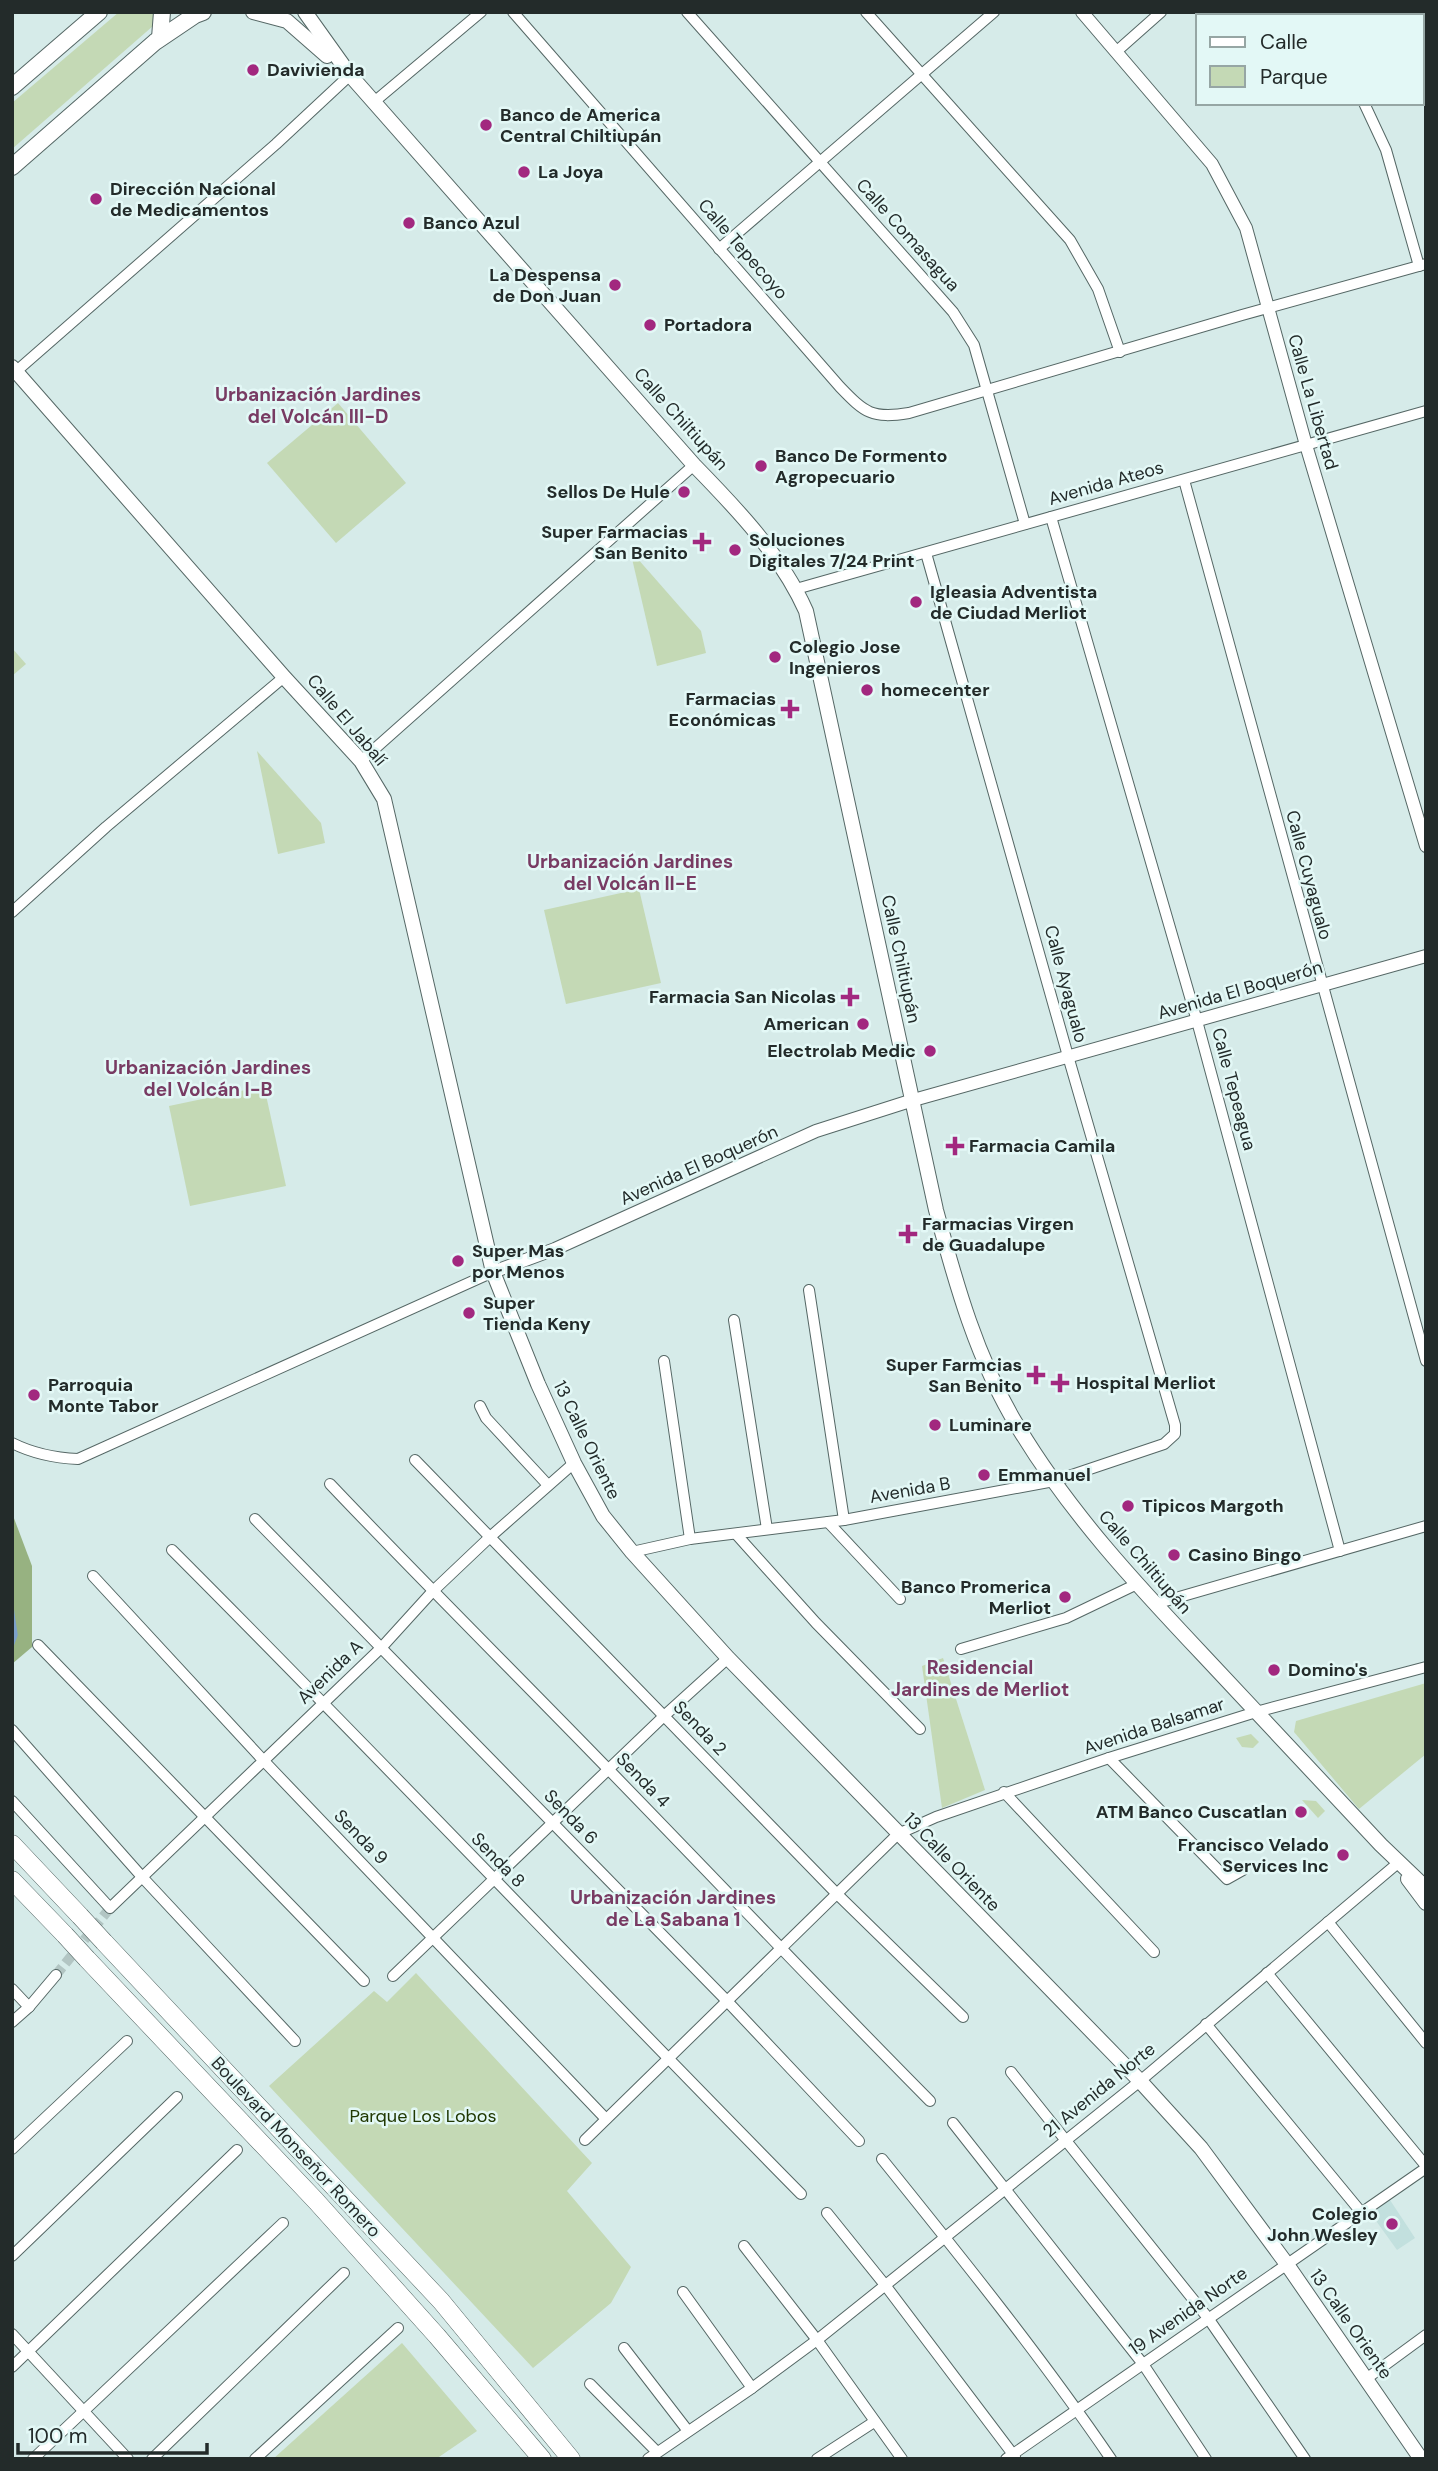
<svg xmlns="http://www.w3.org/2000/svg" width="1438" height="2471" font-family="'DM Sans',sans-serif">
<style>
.built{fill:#c2e0de}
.green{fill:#c4d9b5}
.forest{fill:#97b281}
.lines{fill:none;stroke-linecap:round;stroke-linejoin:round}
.stream{stroke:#7ca1cb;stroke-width:3.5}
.minor-tunnel{stroke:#b2c5c3;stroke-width:10;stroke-dasharray:10 5;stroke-linecap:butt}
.minor-casing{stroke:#556765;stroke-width:12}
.tertiary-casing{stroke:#556765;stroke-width:14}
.secondary-casing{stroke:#556765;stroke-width:16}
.primary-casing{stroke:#556765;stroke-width:18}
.trunk-casing{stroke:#556765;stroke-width:19}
.minor{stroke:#fff;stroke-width:10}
.tertiary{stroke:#fff;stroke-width:12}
.secondary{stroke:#fff;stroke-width:14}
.primary{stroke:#fff;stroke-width:16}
.trunk{stroke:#fff;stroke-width:18}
.trunk-bridge-casing{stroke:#556765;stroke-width:19;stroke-linecap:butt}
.trunk-bridge{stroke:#fff;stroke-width:18}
.poi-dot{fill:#a2287f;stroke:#e3f8f6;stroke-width:2.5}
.labels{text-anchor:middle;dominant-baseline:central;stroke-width:5;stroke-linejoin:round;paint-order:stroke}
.poi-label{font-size:18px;font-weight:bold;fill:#232b2a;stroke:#e3f8f6;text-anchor:start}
.street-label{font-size:18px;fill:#232b2a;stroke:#e3f8f6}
.park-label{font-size:18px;fill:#203802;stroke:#e3f8f6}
.neighbourhood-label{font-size:19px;font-weight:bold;fill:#783b63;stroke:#e3f8f6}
</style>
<rect width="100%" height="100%" fill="#d6ebe9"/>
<polygon class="built" points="1388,2197 1415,2238 1397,2250 1369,2211"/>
<g class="green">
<polygon points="119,12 155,12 161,19 12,149 12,103"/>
<polygon points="338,403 406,483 336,543 267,463"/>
<polygon points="630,550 701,631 706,653 657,666"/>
<polygon points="12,648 26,664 12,676"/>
<polygon points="257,751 321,823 325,843 278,854"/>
<polygon points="639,889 661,983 566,1004 544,910"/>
<polygon points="264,1086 286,1186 190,1206 169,1106"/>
<polygon points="943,1658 985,1790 942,1808 922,1666"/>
<polygon points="1426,1683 1426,1754 1359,1809 1294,1732 1296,1721"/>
<polygon points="1251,1734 1259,1742 1253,1748 1242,1747 1236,1738"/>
<polygon points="1302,1800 1316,1801 1325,1811 1318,1818"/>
<polygon points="416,1973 592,2163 567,2191 631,2267 611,2303 533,2368 269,2086 374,1991 387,2002"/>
<polygon points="402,2343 477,2431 436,2459 273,2459"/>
</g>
<polygon class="forest" points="12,1513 32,1566 32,1647 12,1664"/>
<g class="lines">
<polyline class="stream" points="12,1608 16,1635 12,1646"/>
<polyline class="minor-tunnel" points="56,1975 110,1908"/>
<defs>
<g id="minor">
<path d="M513,12L840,387C865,413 872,419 909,413L1242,315L1426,264"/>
<polyline points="687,12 953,312 974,345 1025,524"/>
<polyline points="866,12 1070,240 1098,289 1120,352"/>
<polyline points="1291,12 1294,16"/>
<polyline points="1117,51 1161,12"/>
<polyline points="374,102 481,12"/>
<polyline points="1364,103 1386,150 1419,266"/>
<polyline points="719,249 994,12"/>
<polyline points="12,375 276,144 350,75"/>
<polyline points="1184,480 1426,1361"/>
<polyline points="1051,517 1197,1021 1340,1551"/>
<polyline points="796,589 1426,411"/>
<polyline points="361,761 694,465"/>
<polyline points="12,912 106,827 284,677"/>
<polyline points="809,1290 844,1520"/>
<polyline points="734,1320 767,1529"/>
<polyline points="664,1361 690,1539"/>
<polyline points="480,1406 486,1418 547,1484"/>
<path d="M12,1443C34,1454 54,1458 78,1459L493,1272"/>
<polyline points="415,1460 837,1894 963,2017"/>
<path d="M330,1484C422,1581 517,1675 610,1771C717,1881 822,1992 930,2101"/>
<polyline points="255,1519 727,2001 859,2141"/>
<polyline points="828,1522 900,1599"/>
<polyline points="736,1534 816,1623 920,1729"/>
<path d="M172,1550C384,1762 590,1980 801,2194"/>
<polyline points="632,1552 690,1539 844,1520 1054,1481 1164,1444 1175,1434 1175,1425 1068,1056 926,553"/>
<polyline points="93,1576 263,1760 606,2119"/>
<polyline points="1155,1604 1426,1526"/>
<polyline points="38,1645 364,1981"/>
<polyline points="961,1649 1066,1618 1137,1584"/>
<polyline points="12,1730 143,1878 295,2041"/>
<polyline points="1109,1758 1227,1879 1243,1870"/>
<polyline points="1004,1792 1154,1952"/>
<polyline points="12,1801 110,1908 382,1647 432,1592 490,1537 574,1463"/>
<polyline points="1328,1922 1426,2043"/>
<polyline points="1267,1973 1426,2166"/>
<polyline points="393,1976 664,1716 728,1658"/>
<polyline points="12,1989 29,2007"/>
<polyline points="12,2022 29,2007 56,1975"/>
<polyline points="1206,2024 1361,2212"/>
<polyline points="1011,2072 1208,2318 1305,2459"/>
<polyline points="953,2123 1143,2364 1206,2459"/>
<polyline points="585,2140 898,1834 936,1817 1109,1758 1256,1712 1426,1667"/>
<polyline points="12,2149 127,2041"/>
<path d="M882,2159C961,2257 1040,2355 1111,2459"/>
<polyline points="827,2213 885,2285 1015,2457"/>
<polyline points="744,2246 817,2340 902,2459"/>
<polyline points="12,2256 177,2097"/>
<polyline points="683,2292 752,2388"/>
<polyline points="12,2334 128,2459"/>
<polyline points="624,2348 688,2431"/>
<polyline points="12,2367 237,2150"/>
<polyline points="1366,2379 1426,2335"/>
<polyline points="590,2384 657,2452"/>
<polyline points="33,2459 283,2223"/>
<polyline points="152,2459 344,2273"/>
<polyline points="255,2459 398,2328"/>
<polyline points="648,2459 752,2388 817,2340 1140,2081 1398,1863"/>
<polyline points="817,2459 874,2422"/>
<polyline points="1006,2459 1426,2168"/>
</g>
<g id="tertiary">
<polyline points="1082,12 1212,164 1246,228 1306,445 1426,846"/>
<polyline points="493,1272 555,1249 816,1131 910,1101 1426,956"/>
</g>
<g id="secondary">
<polyline points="253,12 287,21 327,56"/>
<path d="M305,12L350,75L694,465C737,509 781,555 806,611L936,1210C956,1284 977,1360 1018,1427C1069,1512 1136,1584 1204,1656C1263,1719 1322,1782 1381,1845L1426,1888"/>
<polyline points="12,367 284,677 361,761 384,799 493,1272 538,1384 574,1463 603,1516 632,1552 728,1658 1140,2081 1201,2148 1286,2263 1421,2459"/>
<polyline points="1408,1879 1426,1903"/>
</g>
<g id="primary">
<polyline points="160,38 162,12"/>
<polyline points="12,87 99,12"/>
<polyline points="12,167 155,42 195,15 203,12"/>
</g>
<g id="trunk">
<polyline points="12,1844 80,1916"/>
<polyline points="12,1880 65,1935"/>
<polyline points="104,1942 441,2301 571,2459"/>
<polyline points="87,1959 316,2201 437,2336 542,2459"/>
</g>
</defs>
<use href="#minor" class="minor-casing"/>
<use href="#tertiary" class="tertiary-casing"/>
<use href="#secondary" class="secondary-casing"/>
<use href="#primary" class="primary-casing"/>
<use href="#trunk" class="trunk-casing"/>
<use href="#minor" class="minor"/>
<use href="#tertiary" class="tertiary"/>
<use href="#secondary" class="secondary"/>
<use href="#primary" class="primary"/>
<use href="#trunk" class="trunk"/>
<defs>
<g id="trunk-bridge">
<polyline points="80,1916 104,1942"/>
<polyline points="65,1935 87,1959"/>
</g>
</defs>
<use href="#trunk-bridge" class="trunk-bridge-casing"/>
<use href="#trunk-bridge" class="trunk-bridge"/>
</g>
<g class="poi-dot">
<circle cx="253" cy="70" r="7"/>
<circle cx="486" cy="125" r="7"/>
<circle cx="524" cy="172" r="7"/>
<circle cx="96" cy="199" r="7"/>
<circle cx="409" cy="223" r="7"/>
<circle cx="615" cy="285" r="7"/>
<circle cx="650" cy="325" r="7"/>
<circle cx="761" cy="466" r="7"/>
<circle cx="684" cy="492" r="7"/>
<path d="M698.5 531.5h7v7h7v7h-7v7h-7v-7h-7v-7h7z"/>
<circle cx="735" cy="550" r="7"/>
<circle cx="916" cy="602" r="7"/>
<circle cx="775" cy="657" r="7"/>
<circle cx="867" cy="690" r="7"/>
<path d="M786.5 698.5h7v7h7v7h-7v7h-7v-7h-7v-7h7z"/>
<path d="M846.5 986.5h7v7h7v7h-7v7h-7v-7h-7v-7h7z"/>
<circle cx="863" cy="1024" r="7"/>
<circle cx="930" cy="1051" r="7"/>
<path d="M951.5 1135.5h7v7h7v7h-7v7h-7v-7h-7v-7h7z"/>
<path d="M904.5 1223.5h7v7h7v7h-7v7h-7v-7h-7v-7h7z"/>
<circle cx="458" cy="1261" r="7"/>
<circle cx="469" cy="1313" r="7"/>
<path d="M1032.5 1364.5h7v7h7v7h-7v7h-7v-7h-7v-7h7z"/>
<path d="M1056.5 1372.5h7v7h7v7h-7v7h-7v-7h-7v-7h7z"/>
<circle cx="34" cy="1395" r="7"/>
<circle cx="935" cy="1425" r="7"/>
<circle cx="984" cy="1475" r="7"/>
<circle cx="1128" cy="1506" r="7"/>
<circle cx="1174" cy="1555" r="7"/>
<circle cx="1065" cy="1597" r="7"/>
<circle cx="1274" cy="1670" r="7"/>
<circle cx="1301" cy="1812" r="7"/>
<circle cx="1343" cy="1855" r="7"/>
<circle cx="1392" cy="2224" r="7"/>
</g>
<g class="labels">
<g class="poi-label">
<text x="267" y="70">Davivienda</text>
<text x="500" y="115">Banco de America<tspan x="500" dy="21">Central Chiltiupán</tspan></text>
<text x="538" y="172">La Joya</text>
<text x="110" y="189">Dirección Nacional<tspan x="110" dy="21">de Medicamentos</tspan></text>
<text x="423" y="223">Banco Azul</text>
<text x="601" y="275" text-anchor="end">La Despensa<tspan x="601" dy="21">de Don Juan</tspan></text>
<text x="664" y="325">Portadora</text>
<text x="775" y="456">Banco De Formento<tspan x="775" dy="21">Agropecuario</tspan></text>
<text x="670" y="492" text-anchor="end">Sellos De Hule</text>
<text x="688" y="532" text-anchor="end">Super Farmacias<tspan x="688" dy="21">San Benito</tspan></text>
<text x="749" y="540">Soluciones<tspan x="749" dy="21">Digitales 7/24 Print</tspan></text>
<text x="930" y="592">Igleasia Adventista<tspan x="930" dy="21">de Ciudad Merliot</tspan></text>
<text x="789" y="647">Colegio Jose<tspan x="789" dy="21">Ingenieros</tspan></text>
<text x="881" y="690">homecenter</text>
<text x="776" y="699" text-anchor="end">Farmacias<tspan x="776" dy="21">Económicas</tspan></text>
<text x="836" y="997" text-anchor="end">Farmacia San Nicolas</text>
<text x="849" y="1024" text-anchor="end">American</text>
<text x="916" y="1051" text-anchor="end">Electrolab Medic</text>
<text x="969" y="1146">Farmacia Camila</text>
<text x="922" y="1224">Farmacias Virgen<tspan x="922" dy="21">de Guadalupe</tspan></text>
<text x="472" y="1251">Super Mas<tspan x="472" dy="21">por Menos</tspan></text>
<text x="483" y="1303">Super<tspan x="483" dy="21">Tienda Keny</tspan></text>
<text x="1022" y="1365" text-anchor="end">Super Farmcias<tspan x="1022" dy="21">San Benito</tspan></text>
<text x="1076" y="1383">Hospital Merliot</text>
<text x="48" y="1385">Parroquia<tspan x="48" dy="21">Monte Tabor</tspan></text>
<text x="949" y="1425">Luminare</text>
<text x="998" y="1475">Emmanuel</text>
<text x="1142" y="1506">Tipicos Margoth</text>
<text x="1188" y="1555">Casino Bingo</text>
<text x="1051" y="1587" text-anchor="end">Banco Promerica<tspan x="1051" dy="21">Merliot</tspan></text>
<text x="1288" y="1670">Domino's</text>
<text x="1287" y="1812" text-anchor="end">ATM Banco Cuscatlan</text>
<text x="1329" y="1845" text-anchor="end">Francisco Velado<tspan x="1329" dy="21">Services Inc</tspan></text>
<text x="1378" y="2214" text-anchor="end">Colegio<tspan x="1378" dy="21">John Wesley</tspan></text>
</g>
<g class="street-label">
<text transform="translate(908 235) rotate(48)">Calle Comasagua</text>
<text transform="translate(743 249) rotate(49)">Calle Tepecoyo</text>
<text transform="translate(1313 402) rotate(74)">Calle La Libertad</text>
<text transform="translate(681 419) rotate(48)">Calle Chiltiupán</text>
<text transform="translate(1106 483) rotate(-16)">Avenida Ateos</text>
<text transform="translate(347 720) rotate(50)">Calle El Jabalí</text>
<text transform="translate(1309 875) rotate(75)">Calle Cuyagualo</text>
<text transform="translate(901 959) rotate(78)">Calle Chiltiupán</text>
<text transform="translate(1066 984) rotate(75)">Calle Ayagualo</text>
<text transform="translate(1240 990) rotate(-16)">Avenida El Boquerón</text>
<text transform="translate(1234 1089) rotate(75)">Calle Tepeagua</text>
<text transform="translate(699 1165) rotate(-24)">Avenida El Boquerón</text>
<text transform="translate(587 1440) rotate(64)">13 Calle Oriente</text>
<text transform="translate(910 1490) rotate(-10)">Avenida B</text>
<text transform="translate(1145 1562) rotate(49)">Calle Chiltiupán</text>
<text transform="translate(330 1672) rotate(-44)">Avenida A</text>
<text transform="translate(1154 1726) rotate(-18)">Avenida Balsamar</text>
<text transform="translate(700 1728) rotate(46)">Senda 2</text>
<text transform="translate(643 1780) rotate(46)">Senda 4</text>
<text transform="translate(571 1817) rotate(46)">Senda 6</text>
<text transform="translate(361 1837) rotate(46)">Senda 9</text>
<text transform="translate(498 1860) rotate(46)">Senda 8</text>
<text transform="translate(952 1862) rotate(46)">13 Calle Oriente</text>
<text transform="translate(1099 2090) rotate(-39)">21 Avenida Norte</text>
<text transform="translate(296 2147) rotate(47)">Boulevard Monseñor Romero</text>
<text transform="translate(1188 2311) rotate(-35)">19 Avenida Norte</text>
<text transform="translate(1351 2324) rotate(55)">13 Calle Oriente</text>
</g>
<g class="park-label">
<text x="423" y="2116">Parque Los Lobos</text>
</g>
<g class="neighbourhood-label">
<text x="318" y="394">Urbanización Jardines<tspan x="318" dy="22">del Volcán III-D</tspan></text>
<text x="630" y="861">Urbanización Jardines<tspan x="630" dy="22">del Volcán II-E</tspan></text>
<text x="208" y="1067">Urbanización Jardines<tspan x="208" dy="22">del Volcán I-B</tspan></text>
<text x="980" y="1667">Residencial<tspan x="980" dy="22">Jardines de Merliot</tspan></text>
<text x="673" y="1897">Urbanización Jardines<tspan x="673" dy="22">de La Sabana 1</tspan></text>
</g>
</g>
<rect width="1438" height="2471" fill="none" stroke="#232b2a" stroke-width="28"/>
<rect x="1196" y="14" width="228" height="91" fill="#e3f8f6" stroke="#96a6a4" stroke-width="2"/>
<rect x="1210" y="37" width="35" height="10" fill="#ffffff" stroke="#96a6a4" stroke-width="2"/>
<text x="1260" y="49" font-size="21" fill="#232b2a">Calle</text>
<rect x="1210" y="66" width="35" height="21" fill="#c4d9b5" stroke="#96a6a4" stroke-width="2"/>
<text x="1260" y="84" font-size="21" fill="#232b2a">Parque</text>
<path d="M18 2443v10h189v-10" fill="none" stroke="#232b2a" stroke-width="3.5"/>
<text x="28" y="2443" font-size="21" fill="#232b2a" stroke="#e3f8f6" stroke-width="5" paint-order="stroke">100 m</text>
</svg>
